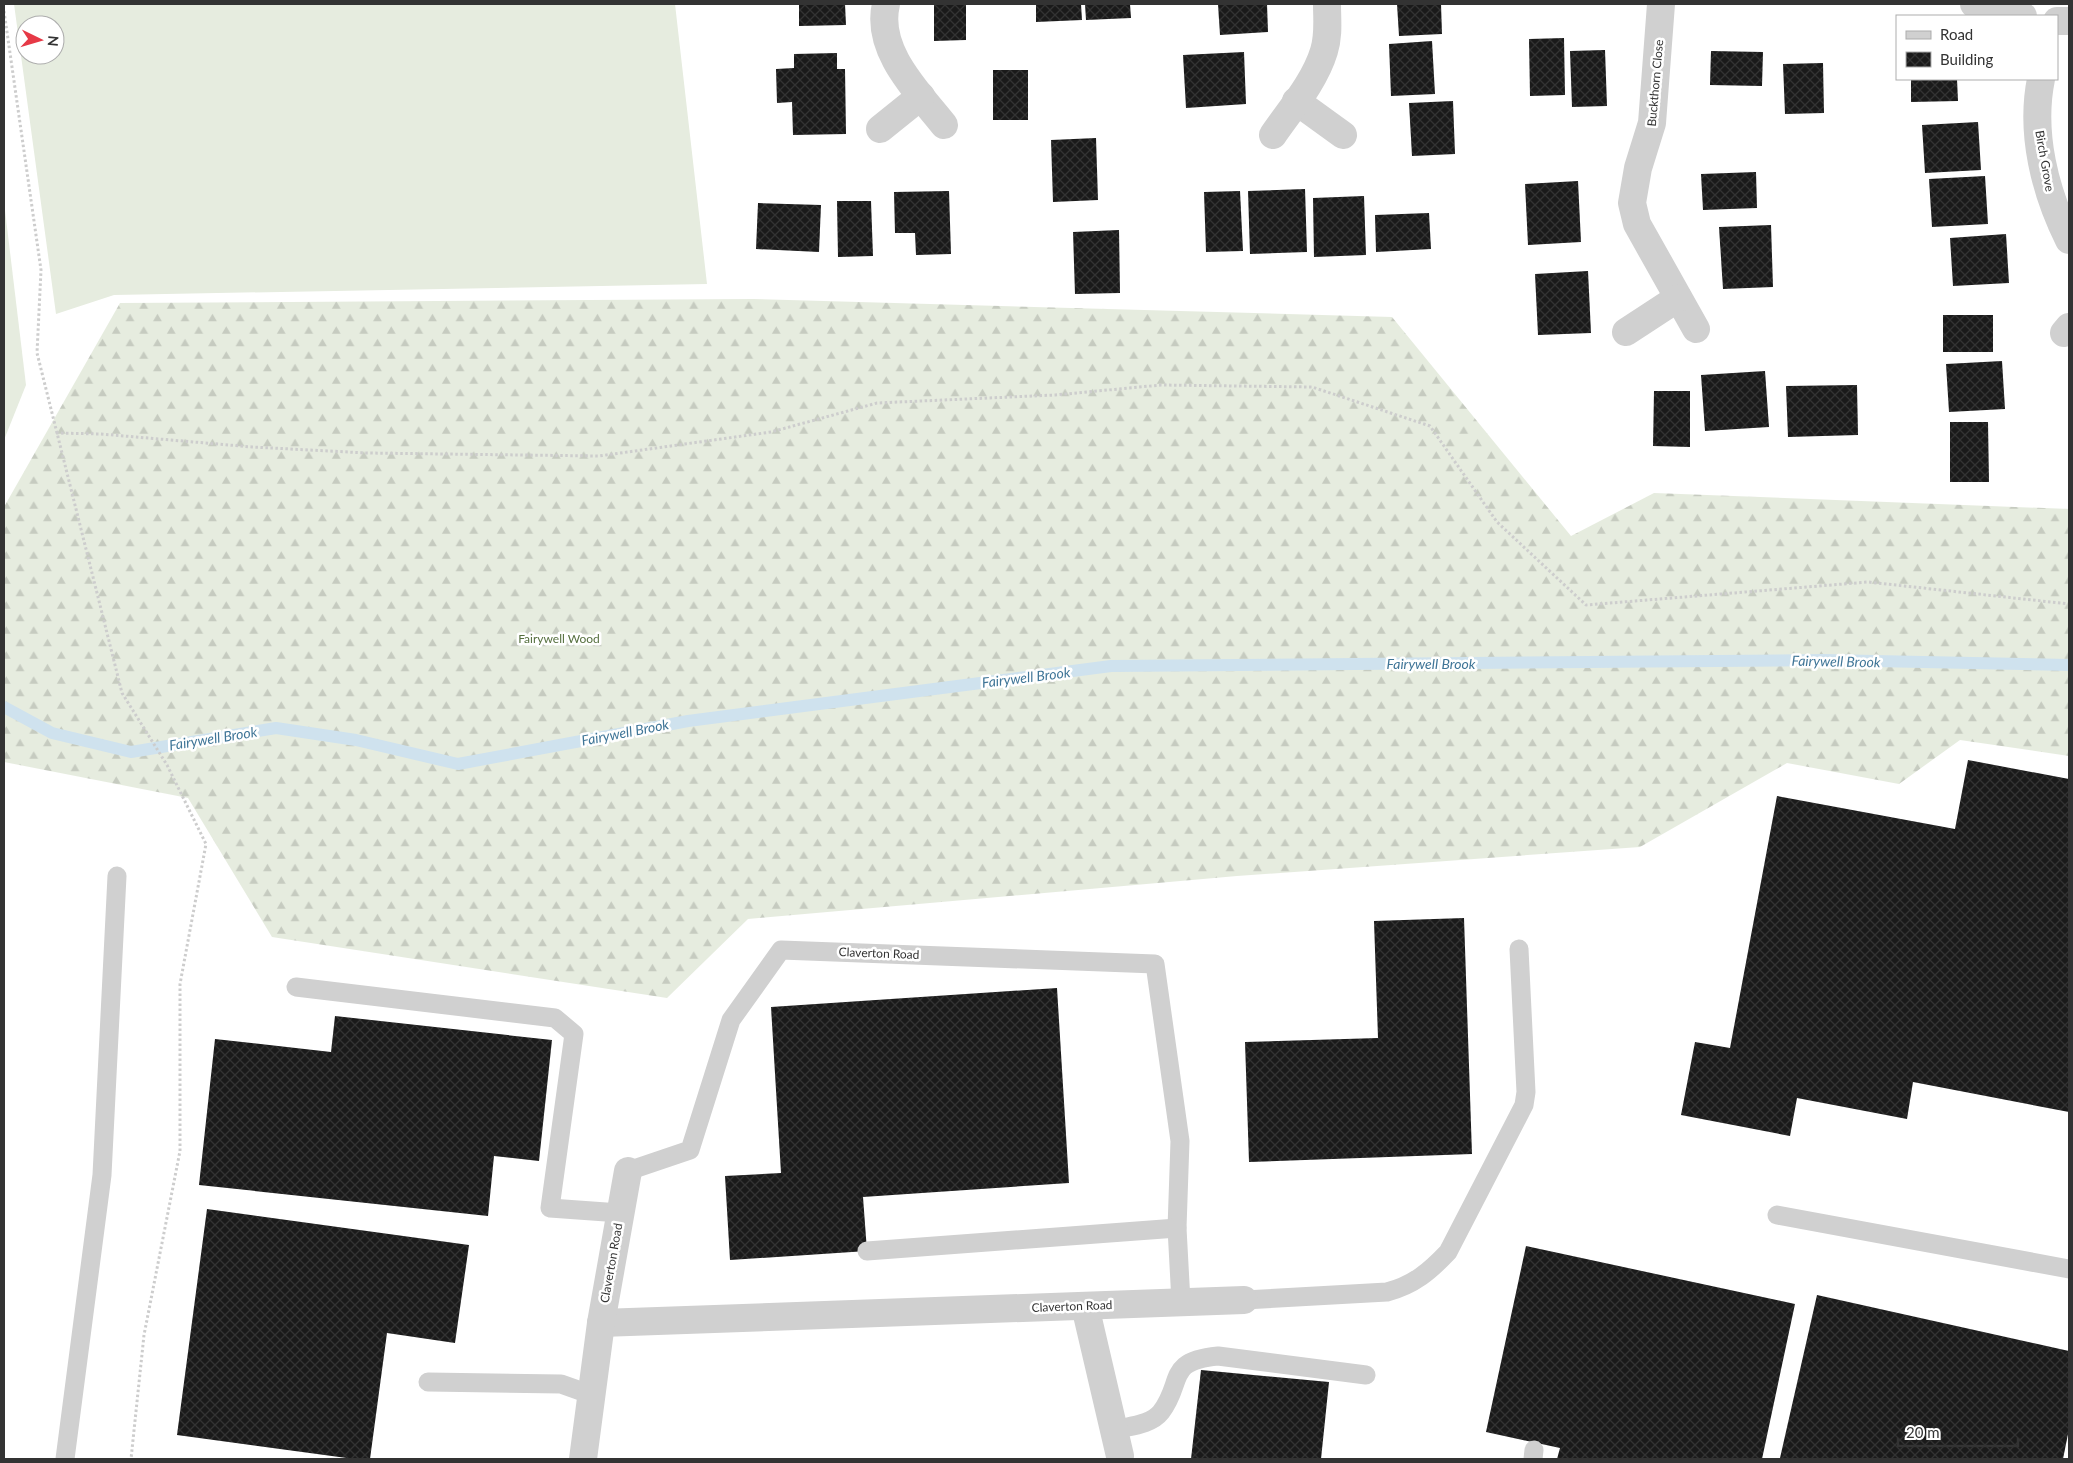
<svg xmlns="http://www.w3.org/2000/svg" width="2073" height="1463" font-family="Lato,sans-serif">
<style>
.grass{fill:#e6ecdf;fill-rule:evenodd}
.forest{fill:url(#forest-firs)}
.lines{fill:none;stroke-linecap:round;stroke-linejoin:round}
.stream{stroke:#cfe2ee;stroke-width:12}
.building{fill:url(#building-cross-hatch)}
.path{stroke:#cdcdcd;stroke-width:3;stroke-dasharray:2.5 2.5;stroke-linecap:butt}
.lane{stroke:#d0d0d0;stroke-width:19}
.street{stroke:#d0d0d0;stroke-width:28}
.labels{text-anchor:middle;dominant-baseline:central;stroke-width:5;stroke-linejoin:round;paint-order:stroke}
.street-label{font-size:12px;fill:#333;stroke:#fff}
.park-label{font-size:12px;fill:#56703f;stroke:#fff}
.water-label{font-size:14px;font-style:italic;fill:#3f7597;stroke:#fff}
</style>
<defs>
<pattern id="forest-firs" width="22" height="20" patternUnits="userSpaceOnUse" patternTransform="scale(1.25)"><rect width="22" height="20" fill="#e6ecdf"/><path d="M5 1l3.5 6h-7zM16 11l3.5 6h-7z" fill="#c6cbc0"/></pattern>
<pattern id="building-cross-hatch" width="8" height="8" patternUnits="userSpaceOnUse" patternTransform="scale(1.25)"><rect width="8" height="8" fill="#1a1a1a"/><path d="M0 0l8 8M0 8l8-8" fill="none" stroke="#333"/></pattern>
</defs>
<rect width="100%" height="100%" fill="#fff"/>
<g class="grass">
<path d="M14,4H675L707,284L114,295L56,314ZM25,25H55V55H25Z"/>
<polygon points="4,202 26,385 4,440"/>
</g>
<polygon class="forest" points="753,299 1392,317 1571,536 1654,493 2069,509 2069,756 1960,740 1899,784 1787,763 1640,847 1237,876 748,919 667,998 272,937 188,798 4,762 4,507 120,303"/>
<g class="lines">
<polyline class="stream" points="4,707 52,733 131,752 276,728 356,740 458,764 688,721 1111,666 1825,660 2069,665"/>
</g>
<g class="building">
<polygon points="799,4 845,4 846,25 799,26"/>
<polygon points="1036,4 1081,4 1082,20 1036,22"/>
<polygon points="1085,4 1130,4 1131,18 1086,20"/>
<polygon points="1218,4 1267,4 1268,32 1220,35"/>
<polygon points="1397,4 1441,4 1442,34 1399,36"/>
<polygon points="934,5 966,5 966,40 934,41"/>
<polygon points="1564,38 1565,95 1530,96 1529,39"/>
<polygon points="1432,41 1435,94 1391,96 1389,44"/>
<polygon points="1605,50 1607,106 1572,107 1570,51"/>
<polygon points="1711,51 1763,52 1762,86 1710,85"/>
<polygon points="1244,52 1246,104 1186,108 1183,55"/>
<polygon points="837,53 837,69 845,69 846,134 793,135 792,102 777,103 776,69 794,68 794,54"/>
<polygon points="1823,63 1824,113 1785,114 1783,64"/>
<rect x="993" y="70" width="35" height="50"/>
<polygon points="1911,79 1957,79 1958,101 1911,102"/>
<polygon points="1453,101 1455,154 1412,156 1409,103"/>
<polygon points="1978,122 1981,170 1925,173 1922,125"/>
<polygon points="1096,138 1098,200 1053,202 1051,140"/>
<polygon points="1756,172 1757,208 1703,210 1701,174"/>
<polygon points="1985,176 1988,224 1932,227 1929,179"/>
<polygon points="1578,181 1581,242 1528,245 1525,184"/>
<polygon points="1305,189 1307,252 1250,254 1248,191"/>
<polygon points="949,191 951,254 916,255 915,233 895,233 894,192"/>
<polygon points="1240,191 1243,251 1206,252 1204,192"/>
<polygon points="1364,196 1366,255 1314,257 1313,198"/>
<polygon points="837,201 871,201 873,256 838,257"/>
<polygon points="758,203 821,205 819,252 756,249"/>
<polygon points="1429,213 1431,249 1376,252 1375,215"/>
<polygon points="1771,225 1773,287 1723,289 1719,227"/>
<polygon points="1119,230 1120,293 1075,294 1073,232"/>
<polygon points="2006,234 2009,283 1953,286 1950,238"/>
<polygon points="1588,271 1591,333 1538,335 1535,274"/>
<rect x="1943" y="315" width="50" height="37"/>
<polygon points="2002,361 2005,409 1949,412 1946,364"/>
<polygon points="1765,371 1769,427 1705,431 1701,375"/>
<polygon points="1857,385 1858,435 1788,437 1786,386"/>
<polygon points="1654,391 1690,391 1690,447 1653,446"/>
<polygon points="1950,422 1988,422 1989,482 1950,482"/>
<polygon points="1968,760 2069,779 2069,1112 1913,1082 1907,1119 1797,1098 1790,1136 1681,1115 1695,1042 1730,1048 1777,796 1955,829"/>
<polygon points="1464,918 1472,1154 1249,1162 1245,1042 1378,1038 1374,921"/>
<polygon points="1057,988 1069,1183 863,1197 867,1251 730,1260 725,1176 781,1173 771,1007"/>
<polygon points="335,1016 552,1040 539,1161 494,1156 488,1216 199,1185 215,1039 331,1052"/>
<polygon points="207,1209 469,1245 455,1343 387,1333 370,1459 354,1459 177,1435"/>
<polygon points="1526,1246 1795,1304 1762,1459 1557,1459 1560,1448 1486,1432"/>
<polygon points="1817,1295 2069,1351 2069,1429 2063,1459 1780,1458"/>
<polygon points="1201,1370 1329,1382 1321,1459 1191,1459"/>
</g>
<g class="lines">
<g class="path">
<polyline points="4,11 41,270 37,353 122,693 167,765 206,844 180,984 180,1151 144,1335 131,1459"/>
<polyline points="56,433 101,434 252,447 367,453 599,456 771,432 877,403 1055,395 1161,385 1312,387 1430,426 1497,522 1586,605 1868,582 2069,604"/>
</g>
<g class="lane">
<polyline points="296,987 555,1018 574,1034 550,1208 620,1213"/>
<polyline points="628,1171 690,1150 731,1020 781,950 1155,964 1180,1141 1177,1228"/>
<polyline points="1777,1215 2069,1269"/>
<polyline points="867,1251 1177,1228 1181,1302"/>
<path d="M1244,1300L1387,1292C1414,1285 1430,1271 1448,1252L1524,1105L1526,1092L1519,949"/>
<polyline points="428,1382 561,1384 592,1395"/>
<path d="M1114,1430C1129,1426 1151,1425 1161,1412C1184,1382 1165,1361 1218,1356L1366,1375"/>
<polyline points="65,1459 102,1175 117,876"/>
<polyline points="1533,1459 1534,1450"/>
</g>
<g class="street">
<path d="M886,4C875,50 917,91 944,125"/>
<polyline points="1661,4 1652,123 1638,168 1632,203 1637,224 1696,329"/>
<polyline points="1974,4 2023,16"/>
<polyline points="2057,21 2069,21"/>
<path d="M2041,79C2030,133 2045,192 2069,240"/>
<polyline points="1296,101 1343,135"/>
<polyline points="880,129 921,96"/>
<path d="M1273,135C1291,109 1315,81 1324,51C1329,35 1327,20 1327,4"/>
<polyline points="1626,332 1678,298"/>
<polyline points="2064,333 2069,327"/>
<polyline points="1085,1306 1120,1456"/>
<polyline points="601,1323 1244,1300"/>
<polyline points="583,1459 601,1323 628,1171"/>
</g>
</g>
<g class="labels">
<g class="street-label">
<text transform="translate(1655 83) rotate(-85)">Buckthorn Close</text>
<text transform="translate(2045 161) rotate(80)">Birch Grove</text>
<text transform="translate(879 953) rotate(2)">Claverton Road</text>
<text transform="translate(611 1263) rotate(-80)">Claverton Road</text>
<text transform="translate(1072 1306) rotate(-2)">Claverton Road</text>
</g>
<g class="park-label">
<text x="559" y="638">Fairywell Wood</text>
</g>
<g class="water-label">
<text transform="translate(1836 661) rotate(1)">Fairywell Brook</text>
<text x="1431" y="663">Fairywell Brook</text>
<text transform="translate(1026 677) rotate(-7)">Fairywell Brook</text>
<text transform="translate(625 732) rotate(-11)">Fairywell Brook</text>
<text transform="translate(213 738) rotate(-9)">Fairywell Brook</text>
</g>
</g>
<rect width="2073" height="1463" fill="none" stroke="#333333" stroke-width="10"/>
<rect x="1896" y="15" width="162" height="65" fill="#ffffff" stroke="#adadad"/>
<rect x="1906" y="31" width="25" height="8" fill="#d0d0d0" stroke="#adadad"/>
<text x="1940" y="40" font-size="15" fill="#333333">Road</text>
<rect x="1906" y="52" width="25" height="15" fill="url(#building-cross-hatch)" stroke="#adadad"/>
<text x="1940" y="65" font-size="15" fill="#333333">Building</text>
<g transform="translate(40 40) rotate(95)"><circle r="24" fill="#ffffff" stroke="#adadad"/>
<path d="M0-4L9 19L0 12L-9 19Z" fill="#e63946"/>
<text y="-8" font-size="14" font-weight="bold" text-anchor="middle" fill="#333333">N</text>
</g>
<path d="M1898 1438v8h120v-8" fill="none" stroke="#333333" stroke-width="2.5"/>
<text x="1906" y="1438" font-size="15" fill="#333333" stroke="#ffffff" stroke-width="4" paint-order="stroke">20 m</text>
</svg>
